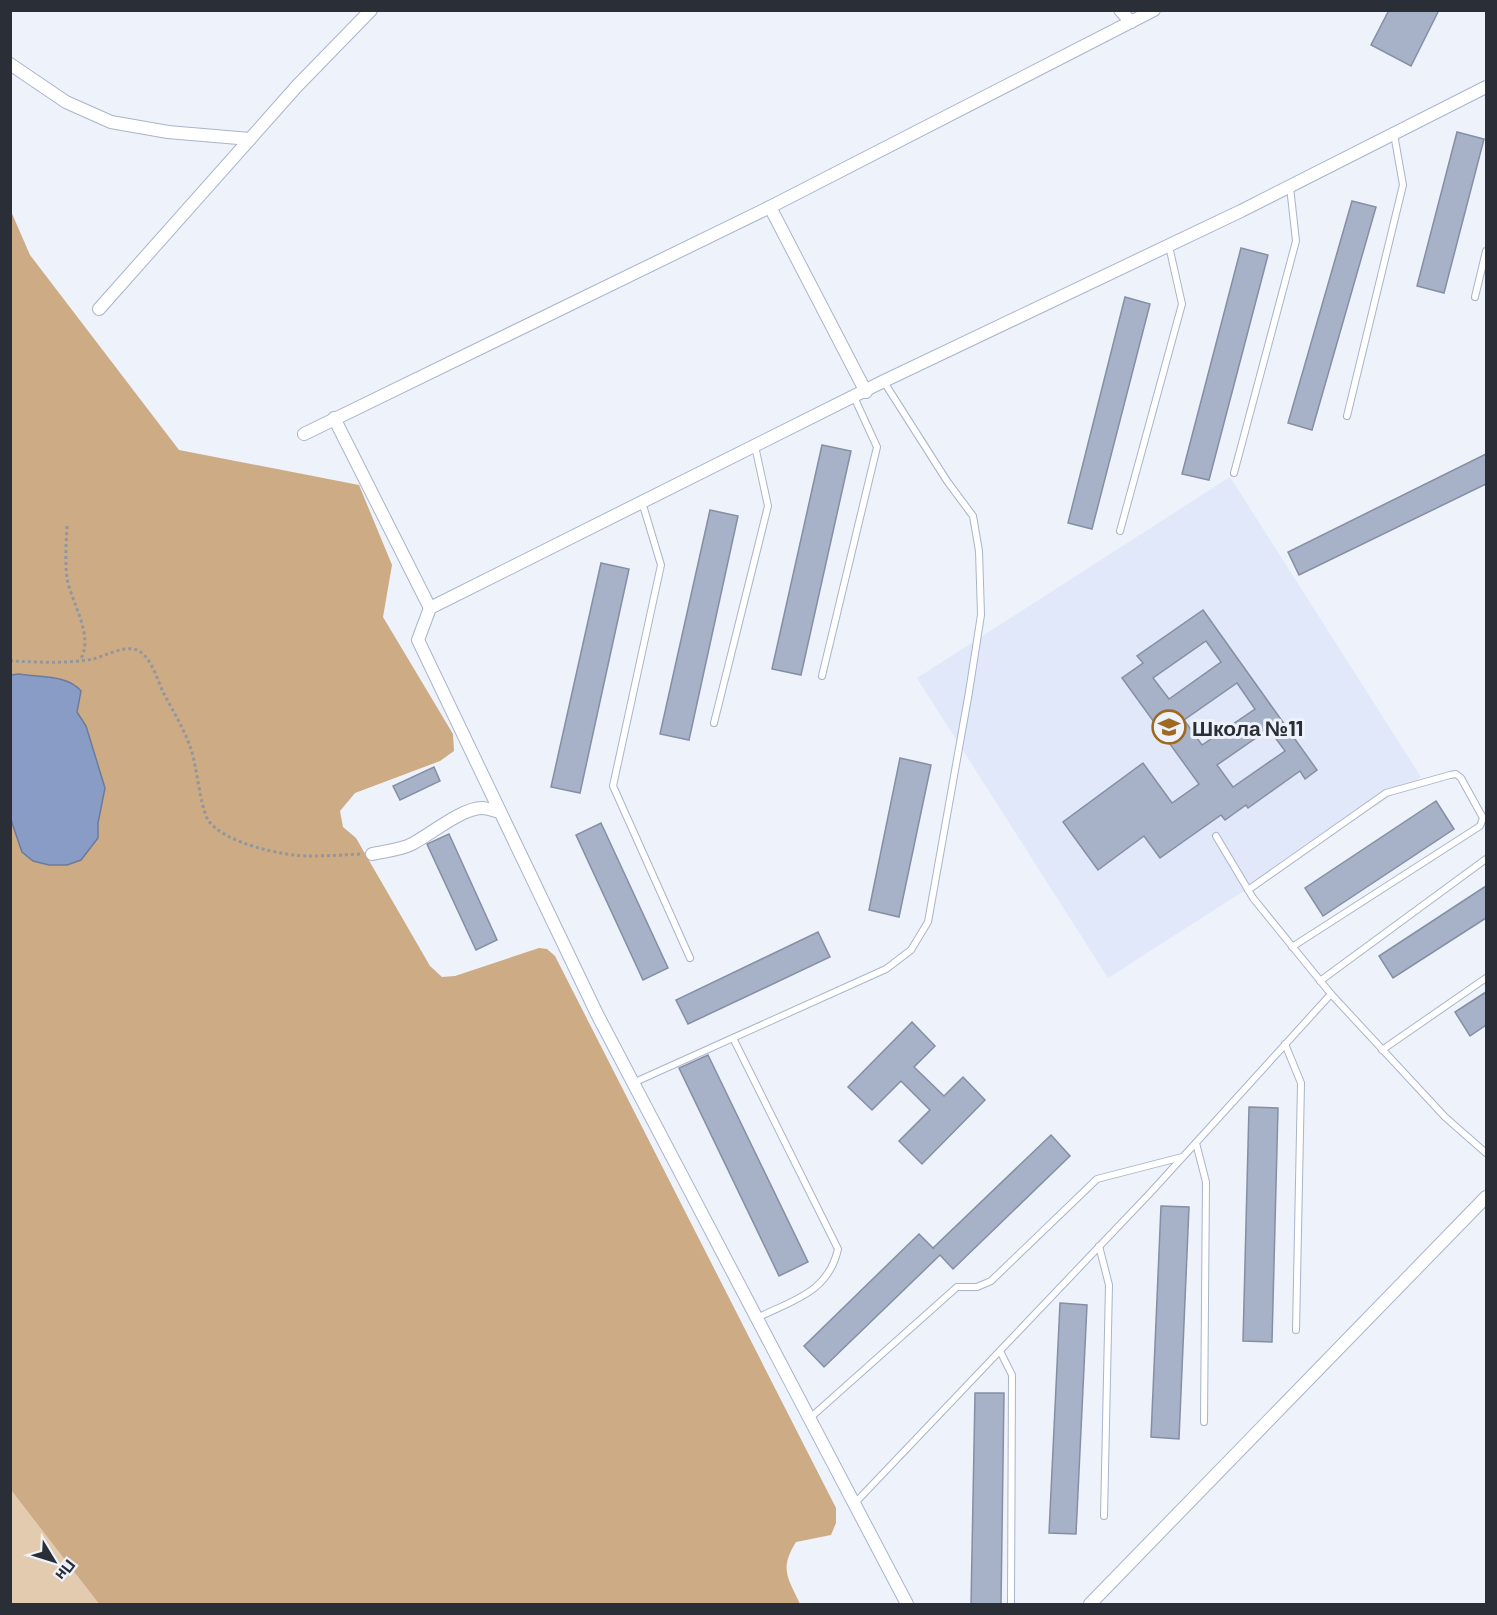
<svg xmlns="http://www.w3.org/2000/svg" width="1497" height="1615" font-family="Barlow,sans-serif">
<style>
.built{fill:#e0e8fa}
.green{fill:#e3cbaf}
.forest{fill:#cdab84}
.water{fill:#899cc6;stroke:#6c7b9b;stroke-width:1.5}
.building{fill:#a7b1c7;stroke:#858fa4;stroke-width:1.5;fill-rule:evenodd}
.lines{fill:none;stroke-linecap:round;stroke-linejoin:round}
.service-casing{stroke:#aab4ca;stroke-width:8}
.minor-casing{stroke:#aab4ca;stroke-width:14}
.path{stroke:#91969f;stroke-width:3;stroke-dasharray:3 3;stroke-linecap:butt}
.service{stroke:#fff;stroke-width:6}
.minor{stroke:#fff;stroke-width:12}
.labels{text-anchor:middle;dominant-baseline:central;stroke-width:6;stroke-linejoin:round;paint-order:stroke}
.poi-label{font-size:21px;font-weight:bold;fill:#2a2e37;stroke:#edf2fb;text-anchor:start}
</style>
<rect width="100%" height="100%" fill="#edf2fb"/>
<polygon class="built" points="1230,477 1421,777 1108,978 917,678"/>
<polygon class="green" points="11,1490 99,1604 11,1604"/>
<path class="forest" d="M10,209L30,255L179,450L359,485L392,565L383,617L453,734L454,751L440,761L355,793L340,811L343,827L356,838L430,966L442,977L455,976L539,948L547,949L555,956L836,1508V1523L831,1535L796,1542C779,1569 788,1578 800,1604H99L11,1490Z"/>
<path class="water" d="M19,674C39,678 67,674 81,691L77,712L86,726L105,788L98,823V838L81,860L67,865H49L33,861L22,852L11,820V675Z"/>
<g class="building">
<polygon points="1389,10 1439,10 1411,66 1371,45"/>
<polygon points="1457,132 1484,139 1444,293 1417,286"/>
<polygon points="1352,201 1376,207 1312,430 1288,423"/>
<polygon points="1241,248 1268,255 1209,480 1182,474"/>
<polygon points="1125,297 1150,304 1092,529 1068,523"/>
<polygon points="822,445 851,451 801,675 772,669"/>
<polygon points="1486,454 1486,484 1299,575 1288,552"/>
<polygon points="710,510 738,516 689,740 660,734"/>
<polygon points="601,563 629,569 580,793 551,787"/>
<path d="M1203,610L1317,770L1305,779L1300,771L1248,808L1246,805L1225,820L1221,815L1160,858L1144,836L1098,870L1063,822L1143,763L1172,803L1199,784L1122,678L1143,663L1137,656ZM1206,641L1221,662L1169,699L1153,678ZM1237,683L1255,709L1202,745L1184,720ZM1269,729L1285,751L1233,787L1217,765Z"/>
<polygon points="900,758 931,765 899,917 869,910"/>
<polygon points="434,767 440,781 400,800 393,786"/>
<polygon points="1436,801 1454,829 1323,916 1305,888"/>
<polygon points="601,823 668,968 643,980 576,835"/>
<polygon points="449,834 497,940 476,950 427,844"/>
<polygon points="1486,886 1486,918 1393,978 1379,956"/>
<polygon points="818,932 830,957 688,1024 676,1000"/>
<polygon points="1486,992 1486,1025 1470,1036 1455,1012"/>
<polygon points="912,1022 935,1046 914,1067 944,1096 963,1077 985,1100 922,1164 899,1141 930,1110 901,1081 872,1110 848,1087"/>
<polygon points="708,1055 808,1262 779,1276 679,1068"/>
<polygon points="1249,1107 1278,1108 1272,1342 1243,1341"/>
<polygon points="1051,1135 1070,1156 953,1269 940,1255 824,1367 804,1346 919,1234 934,1249 933,1248"/>
<polygon points="1161,1206 1189,1207 1179,1439 1151,1437"/>
<polygon points="1060,1303 1087,1305 1076,1534 1049,1533"/>
<polygon points="975,1393 1004,1393 1001,1605 971,1605"/>
</g>
<g class="lines">
<defs>
<g id="service">
<polyline points="1475,297 1486,251"/>
<polyline points="1347,416 1403,185 1394,134"/>
<polyline points="1234,473 1296,241 1290,187"/>
<polyline points="642,502 661,565 613,786 690,958"/>
<polyline points="1120,531 1182,304 1169,246"/>
<polyline points="822,676 877,447 854,397"/>
<polyline points="714,723 768,506 755,446"/>
<polyline points="1216,836 1253,898 1331,994 1445,1117 1486,1153"/>
<polyline points="1248,890 1386,793 1450,775 1456,774 1461,778 1483,818 1480,826 1292,947"/>
<polyline points="1320,981 1486,859"/>
<path d="M733,1038L838,1249C828,1293 793,1300 757,1318"/>
<polyline points="1285,1044 1301,1083 1296,1330"/>
<polyline points="1382,1050 1486,978"/>
<polyline points="633,1083 886,969 911,950 928,922 969,692 981,615 979,551 973,516 947,481 884,382"/>
<polyline points="1196,1143 1206,1182 1204,1422"/>
<polyline points="1099,1246 1109,1285 1104,1516"/>
<polyline points="1000,1351 1012,1375 1011,1604"/>
<polyline points="810,1418 957,1287 977,1287 991,1281 1097,1179 1182,1157"/>
<polyline points="855,1503 1152,1191 1331,994"/>
</g>
<g id="minor">
<polyline points="1120,10 1131,22"/>
<polyline points="10,64 66,102 111,122 168,132 250,139"/>
<polyline points="770,207 866,392"/>
<polyline points="99,309 297,86 371,10"/>
<polyline points="334,418 430,608"/>
<polyline points="304,434 770,207 1154,10"/>
<path d="M372,854C386,851 400,850 412,844C431,834 462,808 482,808C488,808 495,811 500,812"/>
<polyline points="907,1604 597,1014 418,640 430,608 884,381 1241,211 1486,87"/>
<polyline points="1090,1604 1486,1197"/>
</g>
</defs>
<use href="#service" class="service-casing"/>
<use href="#minor" class="minor-casing"/>
<g class="path">
<path d="M67,526C66,544 65,561 67,578C71,602 95,637 80,660"/>
<path d="M10,661C37,662 66,664 93,659C105,656 124,645 137,650C151,656 157,679 163,692C173,711 184,729 191,749C197,767 200,806 208,820C223,843 283,856 309,856C326,856 343,855 360,854"/>
</g>
<use href="#service" class="service"/>
<use href="#minor" class="minor"/>
</g>
<defs>
<symbol id="school-ring" viewBox="-11 -11 22 22"><circle r="9.5" fill="#edf2fb" stroke="#9e6a21" stroke-width="1.5"/><path d="M0-5L7-2L0 1L-7-2ZM-4 1L0 2.5L4 1V4Q0 6-4 4Z" fill="#9e6a21"/></symbol>
</defs>
<g fill-rule="evenodd">
<use href="#school-ring" x="1150" y="708" width="38" height="38"/>
</g>
<g class="labels">
<g class="poi-label">
<text x="1192" y="727">Школа №11</text>
</g>
</g>
<rect width="1497" height="1615" fill="none" stroke="#2a2e37" stroke-width="24"/>
<g transform="translate(54 1561) rotate(128)" stroke="#edf2fb" stroke-width="4.5" paint-order="stroke">
<path d="M0-4.5L10 22L0 15L-10 22Z" fill="#2a2e37"/>
<text y="-9" font-size="16" font-weight="bold" text-anchor="middle" fill="#2a2e37">Пн</text>
</g>
</svg>
